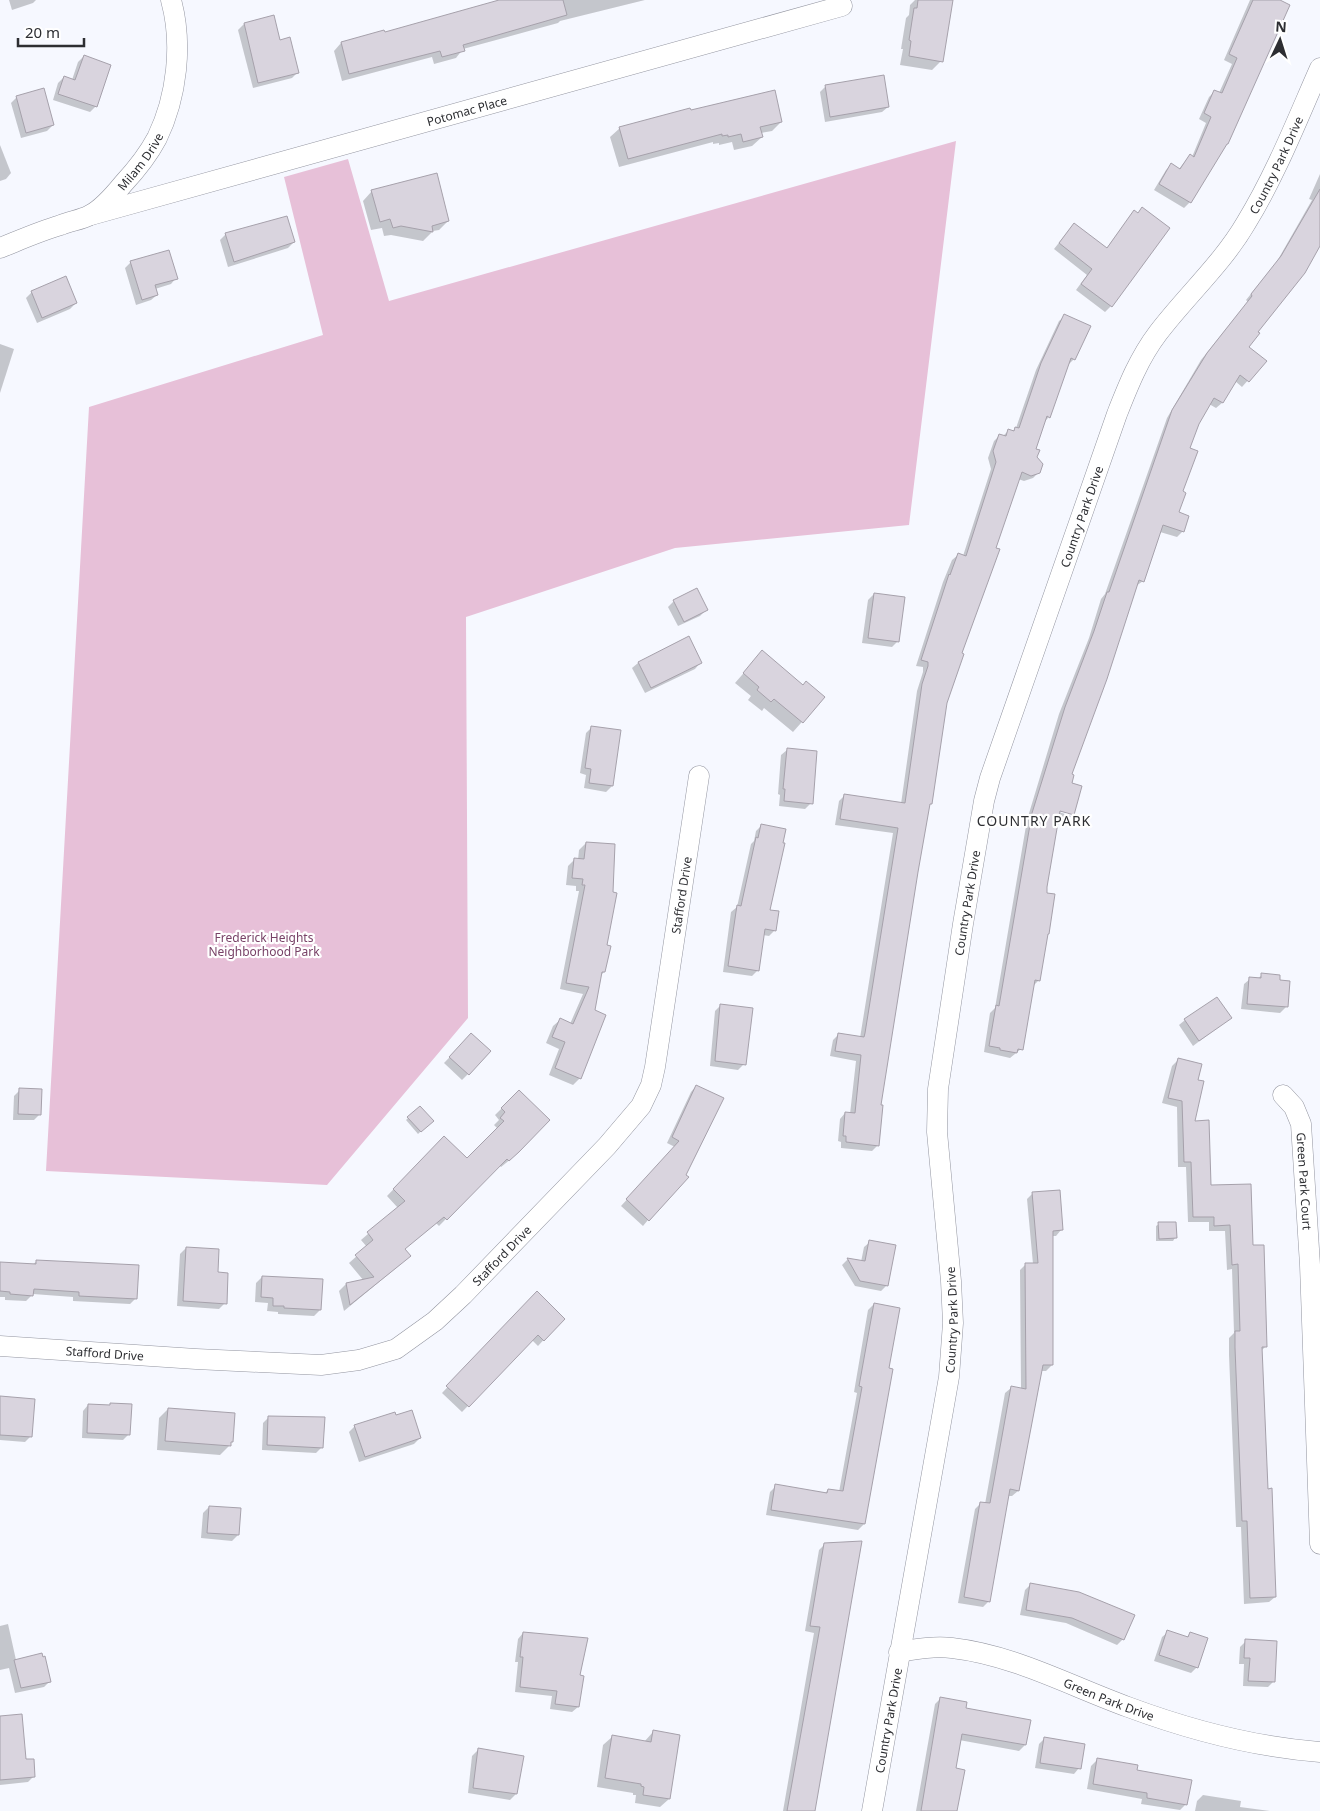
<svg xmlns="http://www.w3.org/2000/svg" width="1320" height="1811" font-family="'Noto Sans',sans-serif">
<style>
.green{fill:#e7c0d8}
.shadow{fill:#0003;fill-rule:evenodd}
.building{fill:#d9d4de;stroke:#a6a1ab}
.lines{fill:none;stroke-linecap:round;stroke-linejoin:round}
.minor-casing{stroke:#9395a0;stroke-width:21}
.minor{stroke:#fff;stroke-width:20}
.labels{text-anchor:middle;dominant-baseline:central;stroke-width:4.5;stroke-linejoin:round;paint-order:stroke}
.street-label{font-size:12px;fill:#2d2e32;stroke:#fff}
.park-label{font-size:12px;fill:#784267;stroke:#fff}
.neighbourhood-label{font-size:14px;letter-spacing:1px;fill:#2d2e32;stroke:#fff}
</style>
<rect width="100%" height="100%" fill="#f6f8ff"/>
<polygon class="green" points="956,141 909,525 675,548 466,617 468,1018 327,1185 46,1171 89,407 323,335 284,177 348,159 389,301"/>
<g class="shadow">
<polygon points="9,0 36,0 33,3 12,10"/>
<polygon points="506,0 645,0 560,21 558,23 463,49 456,58 434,64 432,57 342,81 334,51 341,43 384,33"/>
<polygon points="915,0 946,0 941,61 932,70 900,65 903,49 901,49 906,18 909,15 910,5"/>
<polygon points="1250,0 1277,0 1223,147 1190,202 1184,208 1154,190 1166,170 1172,164 1179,169 1190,155 1192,157 1206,123 1199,119 1209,97 1215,91 1219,93 1232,64 1224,60"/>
<polygon points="244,24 279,42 298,72 292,78 253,88 238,30"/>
<polygon points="84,56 96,106 90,112 53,100 58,83 64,77 72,80 78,62"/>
<polygon points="826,86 888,107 882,112 825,122 820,92"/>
<polygon points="17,97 53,125 47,131 21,138 11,103"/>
<polygon points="690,112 781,122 772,131 761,133 762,137 752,146 734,150 732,142 719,145 719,143 713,144 713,142 619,167 610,137 620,128"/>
<polygon points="0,145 11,173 6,179 0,181"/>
<path d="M1320,174V244L1256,332L1247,347L1265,361L1242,387L1235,381L1222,403L1216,408L1209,404L1197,423L1188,448L1178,513L1188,517L1182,532L1177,537L1160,532L1143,581L1136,586L1070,775V783L1081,787L1072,815L1067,820L1057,818L1046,887L1048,934L1046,936L1039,980L1033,986L1021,1049L1010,1058L984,1052L990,1013L995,1008L1027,820L1059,714L1089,638L1101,599L1105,594L1167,418L1201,360L1248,302L1246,300L1276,263L1312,200L1309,199ZM1054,808L1071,813V816L1053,810Z"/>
<polygon points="372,191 448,221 439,230 433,231 423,241 391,235 384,236 382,228 371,230 363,201"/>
<polygon points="1129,218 1111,306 1105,312 1076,290 1087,275 1054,249 1069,230 1106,249"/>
<polygon points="226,234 294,242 288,248 228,267 220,240"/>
<polygon points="131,262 176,278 171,284 155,289 157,295 151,300 136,305 125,268"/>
<polygon points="32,292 76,303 70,309 37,323 26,298"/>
<polygon points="1065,316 1074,359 1068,365 1049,417 1044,422 1035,450 1039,472 1033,478 1024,481 1018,479 946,702 931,803 928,806 879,1106 878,1145 872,1151 841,1148 841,1142 838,1141 840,1119 845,1113 850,1114 856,1061 830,1056 833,1040 839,1034 860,1038 893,833 835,825 839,801 844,796 901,804 917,691 923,672 923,667 916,666 943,582 952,560 958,555 963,556 991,469 988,458 994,441 1000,435 1003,436 1009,430 1012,432 1016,428 1036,370 1059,321"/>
<polygon points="0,344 14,349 0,393"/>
<polygon points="874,594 897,642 892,647 862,643 868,600"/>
<polygon points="674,601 706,610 700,616 678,626 668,607"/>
<polygon points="762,652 802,686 824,697 793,732 764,708 762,711 748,700 751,696 735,683"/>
<polygon points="638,663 700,663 695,669 645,693 632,668"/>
<polygon points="592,727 612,786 606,792 584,788 586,775 580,773 586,733"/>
<polygon points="787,750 811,803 805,809 779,806 780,795 778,794 781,755"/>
<polygon points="762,825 768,911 775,930 769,936 763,935 758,970 752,976 723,972 731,912 737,907 751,844 754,841 756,831"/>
<polygon points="586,843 606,946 604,972 600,976 580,1078 573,1085 549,1075 559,1049 546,1043 553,1026 560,1020 570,1024 583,994 560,989 579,891 576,891 576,886 566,885 568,866 575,859 578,860 579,850"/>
<polygon points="1262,975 1286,1007 1280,1013 1241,1009 1244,984 1250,979 1257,979"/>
<polygon points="721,1005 744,1064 738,1070 710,1066 715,1011"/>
<polygon points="1230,1018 1193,1046 1179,1025 1185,1020"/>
<polygon points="466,1040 468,1074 462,1080 444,1063"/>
<polygon points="1178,1060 1197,1081 1193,1122 1209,1186 1251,1247 1266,1346 1261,1351 1266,1490 1275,1597 1269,1602 1244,1604 1241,1527 1236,1527 1229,1355 1229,1338 1234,1333 1232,1269 1227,1270 1225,1231 1209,1231 1209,1222 1188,1222 1186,1167 1178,1167 1177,1107 1162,1103 1172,1066"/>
<polygon points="696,1086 685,1175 643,1226 621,1206 675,1147 667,1143 691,1092"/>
<polygon points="20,1090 40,1114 34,1120 13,1120 14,1096"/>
<polygon points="519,1091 511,1159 501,1167 499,1165 439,1226 436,1223 403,1250 402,1263 344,1311 339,1291 346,1284 364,1281 349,1263 367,1247 361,1240 398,1208 387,1196 444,1137 467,1160 498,1129 494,1125 499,1120 495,1115"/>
<polygon points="420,1107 432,1121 418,1134 406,1120"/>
<polygon points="1033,1193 1061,1230 1056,1236 1052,1236 1052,1365 1046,1371 1040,1371 1018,1491 1012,1496 1007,1496 989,1601 983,1607 958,1603 975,1509 981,1503 985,1504 1005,1393 1011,1388 1021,1389 1020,1270 1026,1264 1033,1264 1027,1199"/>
<polygon points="1159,1224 1175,1238 1173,1241 1156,1241 1156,1226"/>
<polygon points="870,1242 887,1285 881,1291 855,1286 842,1265 848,1259 861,1262 864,1247"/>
<polygon points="186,1248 216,1273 225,1303 219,1309 177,1306 180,1254"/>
<polygon points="37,1261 136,1298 130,1304 73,1301 73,1297 33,1294 26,1301 5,1300 5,1297 0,1297 0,1263 32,1265"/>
<polygon points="262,1277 320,1310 314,1316 278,1314 278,1312 267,1311 268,1303 255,1302 256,1283"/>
<polygon points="537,1293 563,1319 538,1346 532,1340 462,1412 442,1393"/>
<polygon points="874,1304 888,1369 864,1524 858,1530 766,1515 770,1492 776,1486 825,1493 828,1490 839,1492 857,1393 854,1392 868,1310"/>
<polygon points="0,1398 31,1436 25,1442 0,1440"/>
<polygon points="88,1405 129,1434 123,1440 82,1438 83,1411"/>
<polygon points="168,1409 231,1442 229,1446 220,1455 157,1450 159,1418"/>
<polygon points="269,1417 322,1447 316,1453 262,1450 263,1423"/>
<polygon points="396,1417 420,1438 414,1444 359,1462 349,1432 355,1426"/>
<polygon points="209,1507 238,1535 232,1541 201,1538 203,1513"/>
<polygon points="825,1544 814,1811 783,1811 814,1633 805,1631 819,1550"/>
<polygon points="1031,1584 1123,1639 1117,1645 1066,1623 1020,1615 1025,1590"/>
<polygon points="8,1624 16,1660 50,1681 44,1687 15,1693 9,1668 0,1670 0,1626"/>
<polygon points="1168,1632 1186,1638 1190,1634 1197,1667 1191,1673 1154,1661 1162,1637"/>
<polygon points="523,1633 579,1676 578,1707 572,1712 550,1709 552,1696 515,1692 518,1662 515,1662 518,1639"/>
<polygon points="1246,1641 1274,1681 1268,1687 1243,1686 1244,1664 1239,1664 1240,1647"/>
<polygon points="941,1698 965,1709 1025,1745 1019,1751 959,1740 947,1811 916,1811 935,1704"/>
<polygon points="0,1718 34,1776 28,1782 0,1785"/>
<polygon points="653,1732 669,1799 660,1807 635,1803 636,1795 633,1795 633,1793 597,1787 603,1745 612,1737 644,1742"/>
<polygon points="1045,1738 1079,1768 1074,1774 1035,1768 1039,1744"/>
<polygon points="478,1750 516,1794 510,1800 468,1793 472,1756"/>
<polygon points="1097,1760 1135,1771 1186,1804 1180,1810 1141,1804 1142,1799 1087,1789 1091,1766"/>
<polygon points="1203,1795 1241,1801 1240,1807 1270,1811 1195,1811 1197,1801"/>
</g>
<g class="building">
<polygon points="499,0 563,0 567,15 463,45 465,51 442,57 440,51 349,74 341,42 384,30 385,32"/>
<polygon points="918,0 953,0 943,62 909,56 911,41 909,40 914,8 917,8"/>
<polygon points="1253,0 1280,0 1290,5 1228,144 1227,144 1191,203 1159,184 1171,163 1180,169 1190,154 1194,157 1211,117 1204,113 1214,90 1222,93 1237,58 1229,54"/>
<polygon points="274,15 280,40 290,37 299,73 258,83 244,23"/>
<polygon points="84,55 111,65 97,107 58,94 64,76 75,80"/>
<polygon points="884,75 889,107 830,117 825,85"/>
<polygon points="44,88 54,125 26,133 16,96"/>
<polygon points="775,90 782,122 760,127 763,137 743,142 741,134 728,137 728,135 722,136 722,134 628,159 619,127 690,108 691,110"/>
<polygon points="437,173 449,221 432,226 433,232 401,226 393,228 390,219 380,222 371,190"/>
<polygon points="1320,189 1320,246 1305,273 1258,332 1260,333 1249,347 1267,361 1249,382 1240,375 1223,403 1214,398 1199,424 1190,448 1198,451 1183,491 1186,493 1179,512 1189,516 1184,532 1163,525 1144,582 1139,580 1107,679 1072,774 1074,775 1072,783 1082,786 1074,815 1060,811 1047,887 1047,893 1055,894 1049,934 1048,934 1040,981 1035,980 1023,1050 1018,1049 1017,1053 1000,1050 1000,1048 989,1046 996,1005 999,1006 1032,813 1065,707 1094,631 1107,592 1109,592 1172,410 1207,353 1252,296 1251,294 1281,256"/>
<polygon points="1142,207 1170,228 1112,307 1081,284 1092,269 1059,243 1074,223 1107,248 1134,210 1138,213"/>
<polygon points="287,216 295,242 234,262 225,233"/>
<polygon points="169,250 178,279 155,285 158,295 142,300 130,261"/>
<polygon points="66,276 77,303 42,318 31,291"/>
<polygon points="1064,314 1091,326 1075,360 1071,358 1050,418 1047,416 1036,449 1040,450 1037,457 1043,464 1040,473 1031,476 1022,472 996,548 1000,549 962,653 964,654 947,703 932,804 930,804 918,872 881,1105 883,1105 879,1146 846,1142 846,1136 843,1136 845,1112 855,1113 861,1055 835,1051 838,1033 864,1037 865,1033 898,828 840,819 844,794 905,803 922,684 928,666 928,662 921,660 949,574 950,575 958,553 966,556 996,462 993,451 999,434 1006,436 1008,429 1014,431 1015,427 1019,428 1041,363"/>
<polygon points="697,588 708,610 684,622 673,600"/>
<polygon points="874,593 905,597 899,642 868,638"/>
<polygon points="689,636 702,663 651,688 638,662"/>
<polygon points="762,650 803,685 806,681 825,697 803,723 774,699 771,702 757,690 759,687 743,673"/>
<polygon points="591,726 621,730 613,786 589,783 591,769 585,768"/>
<polygon points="787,748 817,751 813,804 784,801 785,789 783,789"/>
<polygon points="761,824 786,829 783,843 785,843 770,910 779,911 776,931 765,929 759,971 728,966 737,905 741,906 756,837 758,838"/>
<polygon points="586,842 615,844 613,892 617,893 607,945 611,946 605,972 602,972 595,1010 606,1015 581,1079 555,1068 565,1042 552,1037 560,1018 573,1024 589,987 566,983 585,885 582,885 583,879 572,878 574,858 584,859"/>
<polygon points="1261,973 1280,975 1280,980 1290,981 1288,1007 1247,1004 1249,977 1261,978"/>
<polygon points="1217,997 1232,1018 1199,1041 1184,1019"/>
<polygon points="720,1004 753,1008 746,1065 715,1061"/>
<polygon points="471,1033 491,1051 469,1075 449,1057"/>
<polygon points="1178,1058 1202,1064 1198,1080 1204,1081 1195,1121 1209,1120 1211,1185 1251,1184 1253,1245 1264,1245 1267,1347 1262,1347 1268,1489 1272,1488 1276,1597 1250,1598 1247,1521 1242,1521 1235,1348 1235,1331 1240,1331 1238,1264 1232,1265 1230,1225 1214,1226 1214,1217 1193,1217 1191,1162 1184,1162 1182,1101 1168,1098"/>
<polygon points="696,1085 724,1098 686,1175 689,1177 649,1221 626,1199 679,1141 672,1137"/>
<polygon points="19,1088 42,1089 41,1115 18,1114"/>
<polygon points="519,1090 550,1120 519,1152 509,1161 507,1159 447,1220 444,1217 405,1249 411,1256 350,1305 346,1283 374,1277 355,1255 373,1240 367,1232 405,1201 393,1189 444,1136 467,1158 504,1121 500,1118 505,1112 501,1108"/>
<polygon points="420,1106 434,1121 421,1132 407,1117"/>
<polygon points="1060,1190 1063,1230 1053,1231 1053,1365 1043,1365 1019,1491 1010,1489 990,1602 964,1597 980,1502 990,1503 1011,1386 1026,1389 1025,1263 1038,1263 1032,1192"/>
<polygon points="1158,1222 1176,1222 1177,1238 1159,1239"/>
<polygon points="869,1240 896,1245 888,1286 860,1281 847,1258 865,1261"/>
<polygon points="186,1247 219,1249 218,1272 228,1273 227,1304 183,1301"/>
<polygon points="36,1260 139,1265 137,1299 79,1296 79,1292 34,1289 33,1296 10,1294 10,1292 0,1291 0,1262 36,1264"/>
<polygon points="262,1276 323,1279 321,1310 284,1308 284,1306 273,1306 273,1298 261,1297"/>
<polygon points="537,1291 565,1319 544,1341 538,1335 469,1407 446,1386"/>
<polygon points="874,1303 900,1308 889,1368 893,1369 865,1524 771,1510 775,1484 827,1493 828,1489 843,1491 862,1387 859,1386"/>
<polygon points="0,1396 35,1399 32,1437 0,1435"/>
<polygon points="110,1403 132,1404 130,1435 87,1433 88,1404 110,1405"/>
<polygon points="168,1408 235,1413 233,1442 231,1442 231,1446 165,1441"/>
<polygon points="412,1410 421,1438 365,1457 354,1425 395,1412 396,1415"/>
<polygon points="268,1416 325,1417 323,1448 267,1445"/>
<polygon points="209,1506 241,1508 239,1535 207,1533"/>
<polygon points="862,1541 815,1811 787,1811 820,1627 810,1626 824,1543"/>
<polygon points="1030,1583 1079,1592 1135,1615 1124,1640 1072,1618 1026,1610"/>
<polygon points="1167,1630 1188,1637 1190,1632 1208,1638 1198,1668 1159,1655"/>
<polygon points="523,1632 588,1638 580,1675 584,1676 579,1707 555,1704 557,1691 520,1687 523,1657 520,1657"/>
<polygon points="1245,1639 1277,1641 1275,1682 1248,1681 1250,1658 1244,1658"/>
<polygon points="42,1653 43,1657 45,1656 51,1682 21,1688 14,1660"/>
<polygon points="940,1697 967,1702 966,1708 1031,1720 1026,1745 962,1734 956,1768 965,1770 957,1811 921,1811"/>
<polygon points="22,1714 26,1759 34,1759 35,1777 0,1780 0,1716"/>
<polygon points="653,1730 680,1735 670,1799 643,1795 644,1787 641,1786 641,1784 605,1778 612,1735 651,1742"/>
<polygon points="1044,1737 1085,1744 1081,1769 1040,1763"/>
<polygon points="478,1748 524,1756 517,1794 473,1788"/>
<polygon points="1097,1758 1138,1765 1137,1770 1192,1780 1187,1805 1147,1798 1147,1793 1093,1784"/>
</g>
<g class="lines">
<defs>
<g id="minor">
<path id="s1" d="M91,215L842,6"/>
<path id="s2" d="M0,248C20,240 40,231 61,225C70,221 81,220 90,215C102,209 114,195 123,184C136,170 148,155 157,138C177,97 183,44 171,0"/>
<path id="s3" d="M1283,1095L1294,1107L1301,1124L1310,1265L1320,1544"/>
<path id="s4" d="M0,1346L196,1359L321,1365L359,1360L396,1349L435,1321L463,1295L607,1146L641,1106L651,1085L655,1067L699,776"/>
<path id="s5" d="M899,1652C917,1649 934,1646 952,1648C1014,1655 1070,1686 1128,1707C1190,1730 1254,1747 1320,1752"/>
<path id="s6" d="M872,1811L949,1377L953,1323L951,1281L937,1132L938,1089L963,924L984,801L990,778L1117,414C1128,386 1139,358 1158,333C1186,296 1222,264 1246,223C1276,174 1297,120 1320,68"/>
</g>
</defs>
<use href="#minor" class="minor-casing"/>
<use href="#minor" class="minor"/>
</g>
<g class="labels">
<g class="street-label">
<text stroke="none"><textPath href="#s1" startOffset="390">Potomac Place</textPath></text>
<text stroke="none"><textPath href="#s2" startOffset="170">Milam Drive</textPath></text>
<text stroke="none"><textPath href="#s6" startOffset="1728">Country Park Drive</textPath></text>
<text stroke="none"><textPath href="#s6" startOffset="1322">Country Park Drive</textPath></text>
<text stroke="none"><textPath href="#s4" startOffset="960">Stafford Drive</textPath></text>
<text stroke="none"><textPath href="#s6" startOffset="918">Country Park Drive</textPath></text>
<text stroke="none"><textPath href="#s3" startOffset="92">Green Park Court</textPath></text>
<text stroke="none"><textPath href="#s4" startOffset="540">Stafford Drive</textPath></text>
<text stroke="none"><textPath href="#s6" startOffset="498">Country Park Drive</textPath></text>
<text stroke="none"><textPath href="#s4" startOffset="105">Stafford Drive</textPath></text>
<text stroke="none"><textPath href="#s5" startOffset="219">Green Park Drive</textPath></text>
<text stroke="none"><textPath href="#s6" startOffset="92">Country Park Drive</textPath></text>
</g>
<g class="park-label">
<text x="264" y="937">Frederick Heights<tspan x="264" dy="14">Neighborhood Park</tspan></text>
</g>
<g class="neighbourhood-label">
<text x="1034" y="820">COUNTRY PARK</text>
</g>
</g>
<g transform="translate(1280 40) rotate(4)" stroke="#ffffff" stroke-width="4" paint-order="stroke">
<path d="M0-4L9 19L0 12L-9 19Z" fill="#2d2e32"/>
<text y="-8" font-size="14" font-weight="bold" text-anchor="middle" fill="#2d2e32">N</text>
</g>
<path d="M18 38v8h66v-8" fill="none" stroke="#2d2e32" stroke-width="2.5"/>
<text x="25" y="38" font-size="15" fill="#2d2e32" stroke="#ffffff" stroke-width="4" paint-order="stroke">20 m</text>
</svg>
